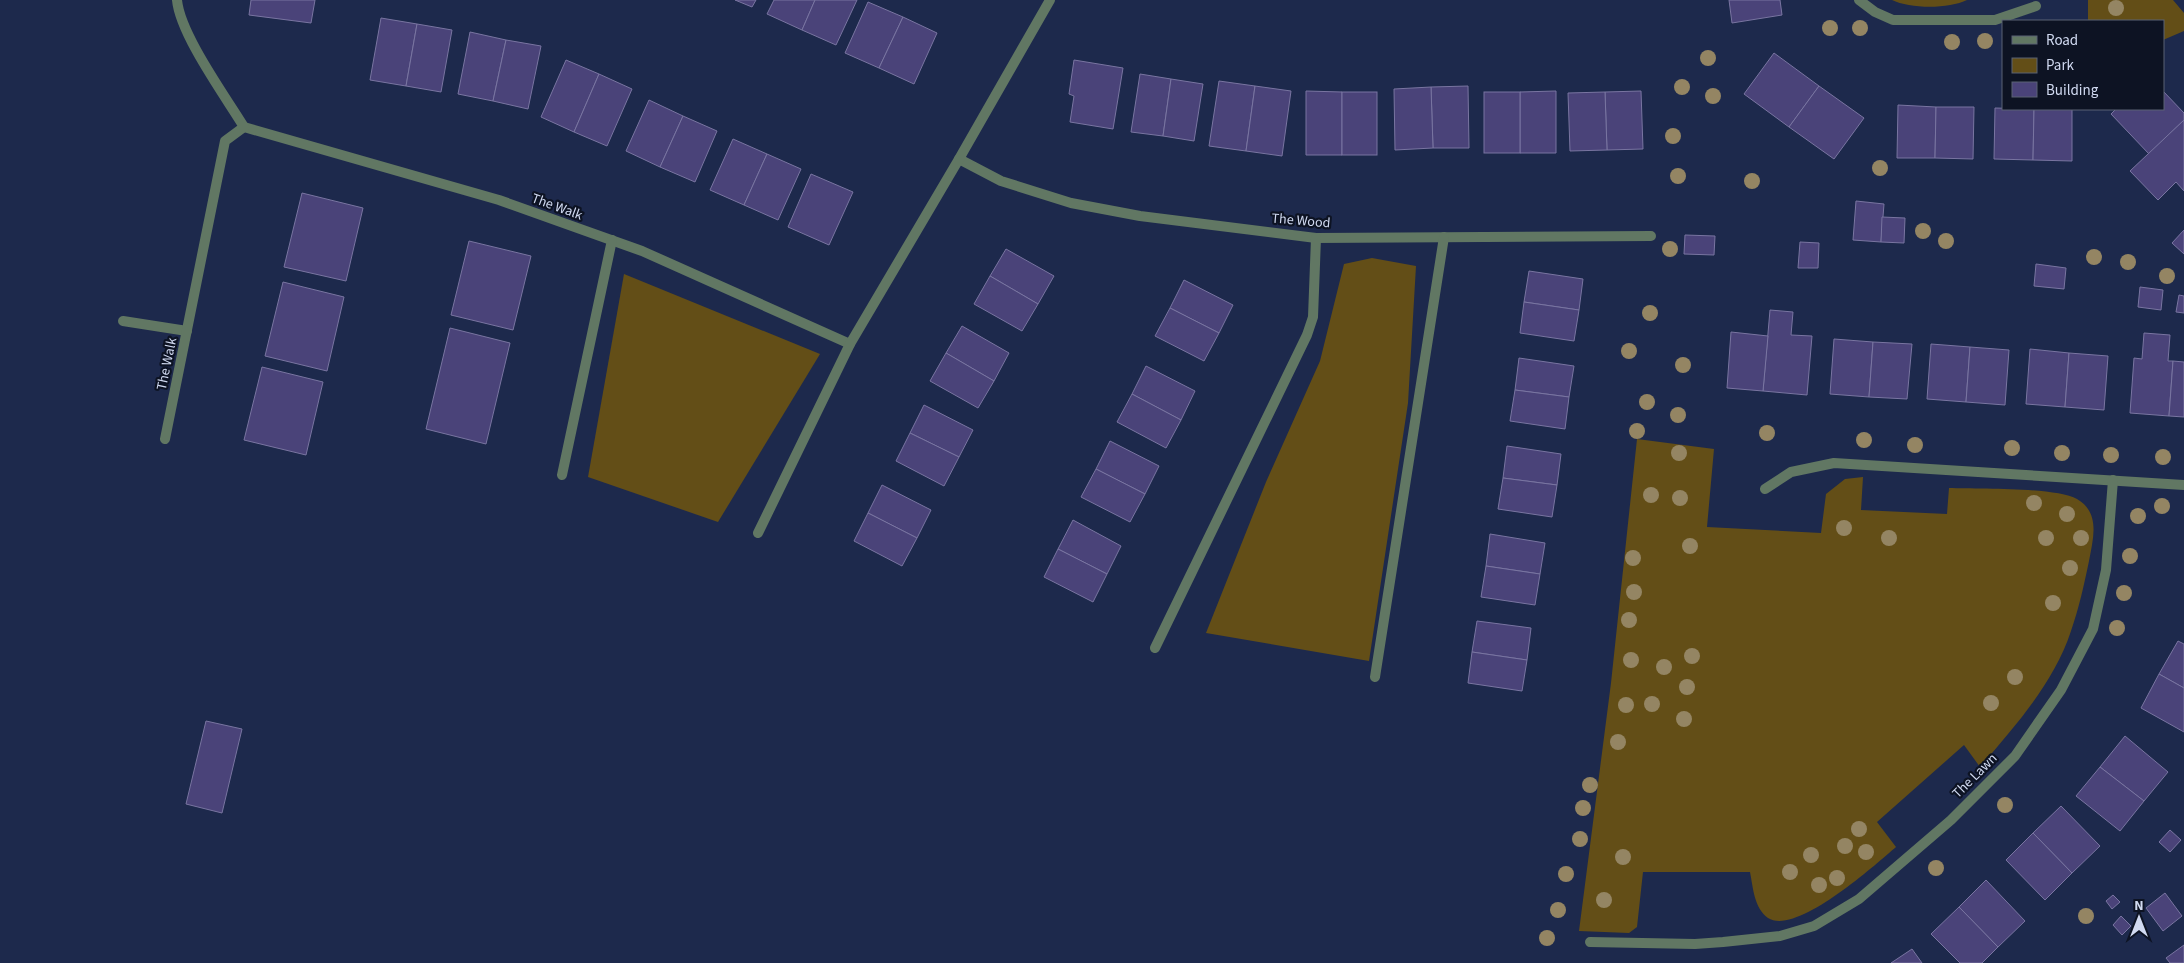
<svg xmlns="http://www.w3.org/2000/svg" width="2184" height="963" font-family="'Source Sans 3',sans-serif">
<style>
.green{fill:#634e17}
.building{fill:#4a4379;stroke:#7975a1}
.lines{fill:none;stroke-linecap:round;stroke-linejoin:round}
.street{stroke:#617763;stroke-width:10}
.tree{fill:#948563}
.labels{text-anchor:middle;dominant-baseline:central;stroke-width:4.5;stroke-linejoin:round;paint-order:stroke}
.street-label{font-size:14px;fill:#d1daf1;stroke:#0d1323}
</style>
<rect width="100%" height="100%" fill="#1d294c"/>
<g class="green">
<path d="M1892,0H1967C1949,9 1910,9 1892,0Z"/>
<polygon points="2088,0 2173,0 2184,13 2184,31 2163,40 2163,21 2088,21"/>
<polygon points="1372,258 1416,266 1408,403 1369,661 1206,633 1266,482 1320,361 1344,264"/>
<polygon points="624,274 820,354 718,522 588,477"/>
<path d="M1637,439L1714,449L1707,527L1821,533L1826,494L1845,479L1863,477L1861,510L1947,514L1949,488C1977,489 2055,487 2077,499C2101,513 2093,539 2089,561C2084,585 2079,608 2071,631C2054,683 2015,726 1980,767L1964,745L1877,822L1896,847C1874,866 1796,936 1768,918C1754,908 1753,887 1750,872H1643L1637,927L1629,933L1579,931L1611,683Z"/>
</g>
<g class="building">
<polygon points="251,0 315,0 311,23 249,15"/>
<polygon points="735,0 756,0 752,7"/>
<polygon points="774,0 815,0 802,30 767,14"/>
<polygon points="815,0 857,0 836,45 802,30"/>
<polygon points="1729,0 1780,0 1782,15 1732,23"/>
<polygon points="868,2 903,17 879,68 845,53"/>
<polygon points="903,17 937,33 914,84 879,68"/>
<polygon points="381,18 417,24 406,86 370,80"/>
<polygon points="417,24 452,30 441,92 406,86"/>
<polygon points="470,32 506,40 493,101 458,94"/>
<polygon points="506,40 541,46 528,109 493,101"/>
<polygon points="1774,53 1819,86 1789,127 1744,94"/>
<polygon points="566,60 599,74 574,132 541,117"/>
<polygon points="1074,60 1123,68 1113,129 1070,122 1074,96 1069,94"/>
<polygon points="599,74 632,89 607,146 574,132"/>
<polygon points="1140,74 1171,79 1163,136 1131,132"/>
<polygon points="1171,79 1203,84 1194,141 1163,136"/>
<polygon points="1219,81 1255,86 1246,151 1209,146"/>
<polygon points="1255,86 1291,91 1282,156 1246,151"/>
<polygon points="1468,86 1469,148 1433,148 1431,87"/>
<polygon points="1819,86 1864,118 1834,159 1789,127"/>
<polygon points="1431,87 1433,148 1395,150 1394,89"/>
<polygon points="1306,91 1342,92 1342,155 1306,155"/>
<polygon points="1556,91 1556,153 1520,153 1520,92"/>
<polygon points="1641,91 1643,149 1607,150 1605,92"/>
<polygon points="2163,91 2184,113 2184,120 2149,154 2111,114 2116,109 2163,109"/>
<rect x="1342" y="92" width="35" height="63"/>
<rect x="1484" y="92" width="36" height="61"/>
<polygon points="1605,92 1607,150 1570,151 1568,93"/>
<polygon points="649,100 683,116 660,167 626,151"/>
<polygon points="1898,105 1936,107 1935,158 1897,158"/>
<polygon points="1936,107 1974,107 1973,159 1935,158"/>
<polygon points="1995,108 2034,109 2033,160 1994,159"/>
<polygon points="2034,109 2072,109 2072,161 2033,160"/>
<polygon points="683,116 717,131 695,182 660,167"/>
<polygon points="2184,120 2184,191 2176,182 2158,200 2130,171"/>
<polygon points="733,139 767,154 744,205 710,190"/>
<polygon points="767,154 801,169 778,220 744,205"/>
<polygon points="811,174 853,192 829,245 788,227"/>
<polygon points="302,193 363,208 346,281 284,267"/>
<polygon points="1856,201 1884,204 1881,242 1853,240"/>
<polygon points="1882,217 1905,218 1904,243 1881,242"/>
<polygon points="2184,230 2184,254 2172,243"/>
<polygon points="1685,235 1715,236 1714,255 1684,254"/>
<polygon points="469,241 531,256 513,330 451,315"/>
<polygon points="1800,242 1819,243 1818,268 1798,268"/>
<polygon points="1006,249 1054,276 1038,304 990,276"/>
<polygon points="2036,264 2066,268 2064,289 2034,286"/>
<polygon points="1529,271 1583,279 1579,310 1524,302"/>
<polygon points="990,276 1038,304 1022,331 974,304"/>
<polygon points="1184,280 1233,305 1219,333 1170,308"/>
<polygon points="283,282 344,297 327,371 265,356"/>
<polygon points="2140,287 2163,290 2161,310 2138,307"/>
<polygon points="2179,295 2184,296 2184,313 2176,312"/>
<polygon points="1524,302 1579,310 1574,341 1520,333"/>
<polygon points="1170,308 1219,333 1204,361 1155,336"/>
<polygon points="1770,310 1793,312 1791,335 1812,336 1807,395 1763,391"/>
<polygon points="962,326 1009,353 994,381 946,353"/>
<polygon points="450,328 510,343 486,444 426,429"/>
<polygon points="1731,332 1768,336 1763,391 1727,388"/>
<polygon points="2144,333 2170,335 2168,361 2173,361 2169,416 2130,413 2134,358 2142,359"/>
<polygon points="1834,339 1873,342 1869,397 1830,394"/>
<polygon points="1873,342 1912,344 1907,399 1869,397"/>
<polygon points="1931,344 1970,347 1966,402 1927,399"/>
<polygon points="1970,347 2009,350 2005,405 1966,402"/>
<polygon points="2030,349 2069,353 2065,407 2026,404"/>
<polygon points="946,353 994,381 978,408 930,381"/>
<polygon points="2069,353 2108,356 2104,410 2065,407"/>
<polygon points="1519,358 1574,366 1569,397 1515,390"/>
<polygon points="2173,361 2184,362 2184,417 2169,416"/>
<polygon points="1146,366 1195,391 1181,420 1132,394"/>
<polygon points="262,367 323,382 306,455 244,440"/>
<polygon points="1515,390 1569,397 1565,429 1510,421"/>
<polygon points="1132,394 1181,420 1166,448 1117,422"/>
<polygon points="924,405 973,430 959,457 910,433"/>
<polygon points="910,433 959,457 944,486 896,461"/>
<polygon points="1110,441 1159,466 1145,494 1096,469"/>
<polygon points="1507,446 1561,454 1557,485 1503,478"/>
<polygon points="1096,469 1145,494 1130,522 1081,497"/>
<polygon points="1503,478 1557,485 1552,517 1498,509"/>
<polygon points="882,485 931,510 917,538 868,513"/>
<polygon points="868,513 917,538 902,566 854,541"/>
<polygon points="1073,520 1121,546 1107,574 1058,549"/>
<polygon points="1490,534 1545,543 1540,574 1486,566"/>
<polygon points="1058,549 1107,574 1093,602 1044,577"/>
<polygon points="1486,566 1540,574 1535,605 1481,597"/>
<polygon points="1477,621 1531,628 1527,660 1472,652"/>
<polygon points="2178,641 2184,644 2184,688 2159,674"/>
<polygon points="1472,652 1527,660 1522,691 1468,683"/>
<polygon points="2159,674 2184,688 2184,732 2141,708"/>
<polygon points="206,721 242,729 222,813 186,804"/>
<polygon points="2125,736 2168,772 2144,801 2100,767"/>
<polygon points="2100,767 2144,801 2120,831 2076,796"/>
<polygon points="2061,806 2100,846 2072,873 2033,833"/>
<polygon points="2170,830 2181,840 2170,852 2159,842"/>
<polygon points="2033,833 2072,873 2045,900 2006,860"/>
<polygon points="1986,880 2025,921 1998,947 1959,907"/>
<polygon points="2165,893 2182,916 2163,931 2146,908"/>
<polygon points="2113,895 2120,902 2112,909 2106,901"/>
<polygon points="1959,907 1998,947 1982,963 1960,963 1931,934"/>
<polygon points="2121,916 2131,926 2122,935 2113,925"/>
<polygon points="2184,945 2184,963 2170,963 2166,958"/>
<polygon points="1912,949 1922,963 1891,963"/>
</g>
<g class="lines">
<g class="street">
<polyline points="1859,0 1875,12 1893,20 1995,20 2036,6"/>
<polyline points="244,127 499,200 642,251 850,344"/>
<polyline points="959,159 1001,181 1071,203 1140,216 1316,238 1651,236"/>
<polyline points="123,321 187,331"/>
<path d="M165,439L225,141L244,127C225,96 180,34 177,0"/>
<polyline points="562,475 612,240"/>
<polyline points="1765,489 1791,472 1834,463 2184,485"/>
<polyline points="758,533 850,344 959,159 1050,0"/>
<polyline points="1155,648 1307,335 1313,317 1316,238"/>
<polyline points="1375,677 1444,237"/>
<polyline points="1590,942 1695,944 1723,942 1780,936 1814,926 1859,899 1951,820 2015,756 2061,690 2093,629 2106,570 2113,480"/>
</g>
</g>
<g class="tree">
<circle cx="2116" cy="8" r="8"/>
<circle cx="1830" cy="28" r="8"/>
<circle cx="1860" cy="28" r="8"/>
<circle cx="1985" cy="41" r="8"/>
<circle cx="1952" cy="42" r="8"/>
<circle cx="1708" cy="58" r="8"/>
<circle cx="1682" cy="87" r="8"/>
<circle cx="1713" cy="96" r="8"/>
<circle cx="1673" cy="136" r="8"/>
<circle cx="1880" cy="168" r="8"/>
<circle cx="1678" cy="176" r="8"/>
<circle cx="1752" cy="181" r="8"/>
<circle cx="1923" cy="231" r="8"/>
<circle cx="1946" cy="241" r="8"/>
<circle cx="1670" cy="249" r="8"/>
<circle cx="2094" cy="257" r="8"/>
<circle cx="2128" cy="262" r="8"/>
<circle cx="2167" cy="276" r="8"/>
<circle cx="1650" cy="313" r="8"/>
<circle cx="1629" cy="351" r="8"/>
<circle cx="1683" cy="365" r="8"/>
<circle cx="1647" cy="402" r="8"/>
<circle cx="1678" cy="415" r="8"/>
<circle cx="1637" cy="431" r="8"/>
<circle cx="1767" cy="433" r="8"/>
<circle cx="1864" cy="440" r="8"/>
<circle cx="1915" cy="445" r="8"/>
<circle cx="2012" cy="448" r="8"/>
<circle cx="1679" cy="453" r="8"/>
<circle cx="2062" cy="453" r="8"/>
<circle cx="2111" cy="455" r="8"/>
<circle cx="2163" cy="457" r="8"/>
<circle cx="1651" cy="495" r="8"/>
<circle cx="1680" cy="498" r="8"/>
<circle cx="2034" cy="503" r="8"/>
<circle cx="2162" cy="506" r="8"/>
<circle cx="2067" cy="514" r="8"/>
<circle cx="2138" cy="516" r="8"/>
<circle cx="1844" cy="528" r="8"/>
<circle cx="1889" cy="538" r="8"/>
<circle cx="2046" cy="538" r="8"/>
<circle cx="2081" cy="538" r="8"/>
<circle cx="1690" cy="546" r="8"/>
<circle cx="2130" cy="556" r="8"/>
<circle cx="1633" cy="558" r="8"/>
<circle cx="2070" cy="568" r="8"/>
<circle cx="1634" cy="592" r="8"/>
<circle cx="2124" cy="593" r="8"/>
<circle cx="2053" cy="603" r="8"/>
<circle cx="1629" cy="620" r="8"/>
<circle cx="2117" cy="628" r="8"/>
<circle cx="1692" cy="656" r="8"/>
<circle cx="1631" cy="660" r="8"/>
<circle cx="1664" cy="667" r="8"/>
<circle cx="2015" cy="677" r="8"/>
<circle cx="1687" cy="687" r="8"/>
<circle cx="1991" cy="703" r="8"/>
<circle cx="1652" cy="704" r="8"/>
<circle cx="1626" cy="705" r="8"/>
<circle cx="1684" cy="719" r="8"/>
<circle cx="1618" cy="742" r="8"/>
<circle cx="1590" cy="785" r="8"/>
<circle cx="2005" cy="805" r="8"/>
<circle cx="1583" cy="808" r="8"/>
<circle cx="1859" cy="829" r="8"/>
<circle cx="1580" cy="839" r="8"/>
<circle cx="1845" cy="846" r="8"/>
<circle cx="1866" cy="852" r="8"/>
<circle cx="1811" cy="855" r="8"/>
<circle cx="1623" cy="857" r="8"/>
<circle cx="1936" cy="868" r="8"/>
<circle cx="1790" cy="872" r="8"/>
<circle cx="1566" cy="874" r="8"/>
<circle cx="1837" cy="878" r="8"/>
<circle cx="1819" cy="885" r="8"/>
<circle cx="1604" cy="900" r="8"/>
<circle cx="1558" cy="910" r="8"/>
<circle cx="2086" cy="916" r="8"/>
<circle cx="1547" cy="938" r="8"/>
</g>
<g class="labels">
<g class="street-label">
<text transform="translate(557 207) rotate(20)">The Walk</text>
<text transform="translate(1301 221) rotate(5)">The Wood</text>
<text transform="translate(167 364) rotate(-78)">The Walk</text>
<text transform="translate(1975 776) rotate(-45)">The Lawn</text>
</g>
</g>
<rect x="2002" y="20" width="162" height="90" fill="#0d1323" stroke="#5b6375"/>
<rect x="2012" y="36" width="25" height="8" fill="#617763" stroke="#5b6375"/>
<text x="2046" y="45" font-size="15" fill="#d1daf1">Road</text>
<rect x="2012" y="58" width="25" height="15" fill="#634e17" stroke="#5b6375"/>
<text x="2046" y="70" font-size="15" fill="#d1daf1">Park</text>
<rect x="2012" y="82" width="25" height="15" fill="#4a4379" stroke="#5b6375"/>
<text x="2046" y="95" font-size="15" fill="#d1daf1">Building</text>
<g transform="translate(2139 918)" stroke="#0d1323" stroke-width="4" paint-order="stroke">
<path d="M0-4L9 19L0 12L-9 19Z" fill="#d1daf1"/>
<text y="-8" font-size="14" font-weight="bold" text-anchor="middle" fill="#d1daf1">N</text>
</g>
</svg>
